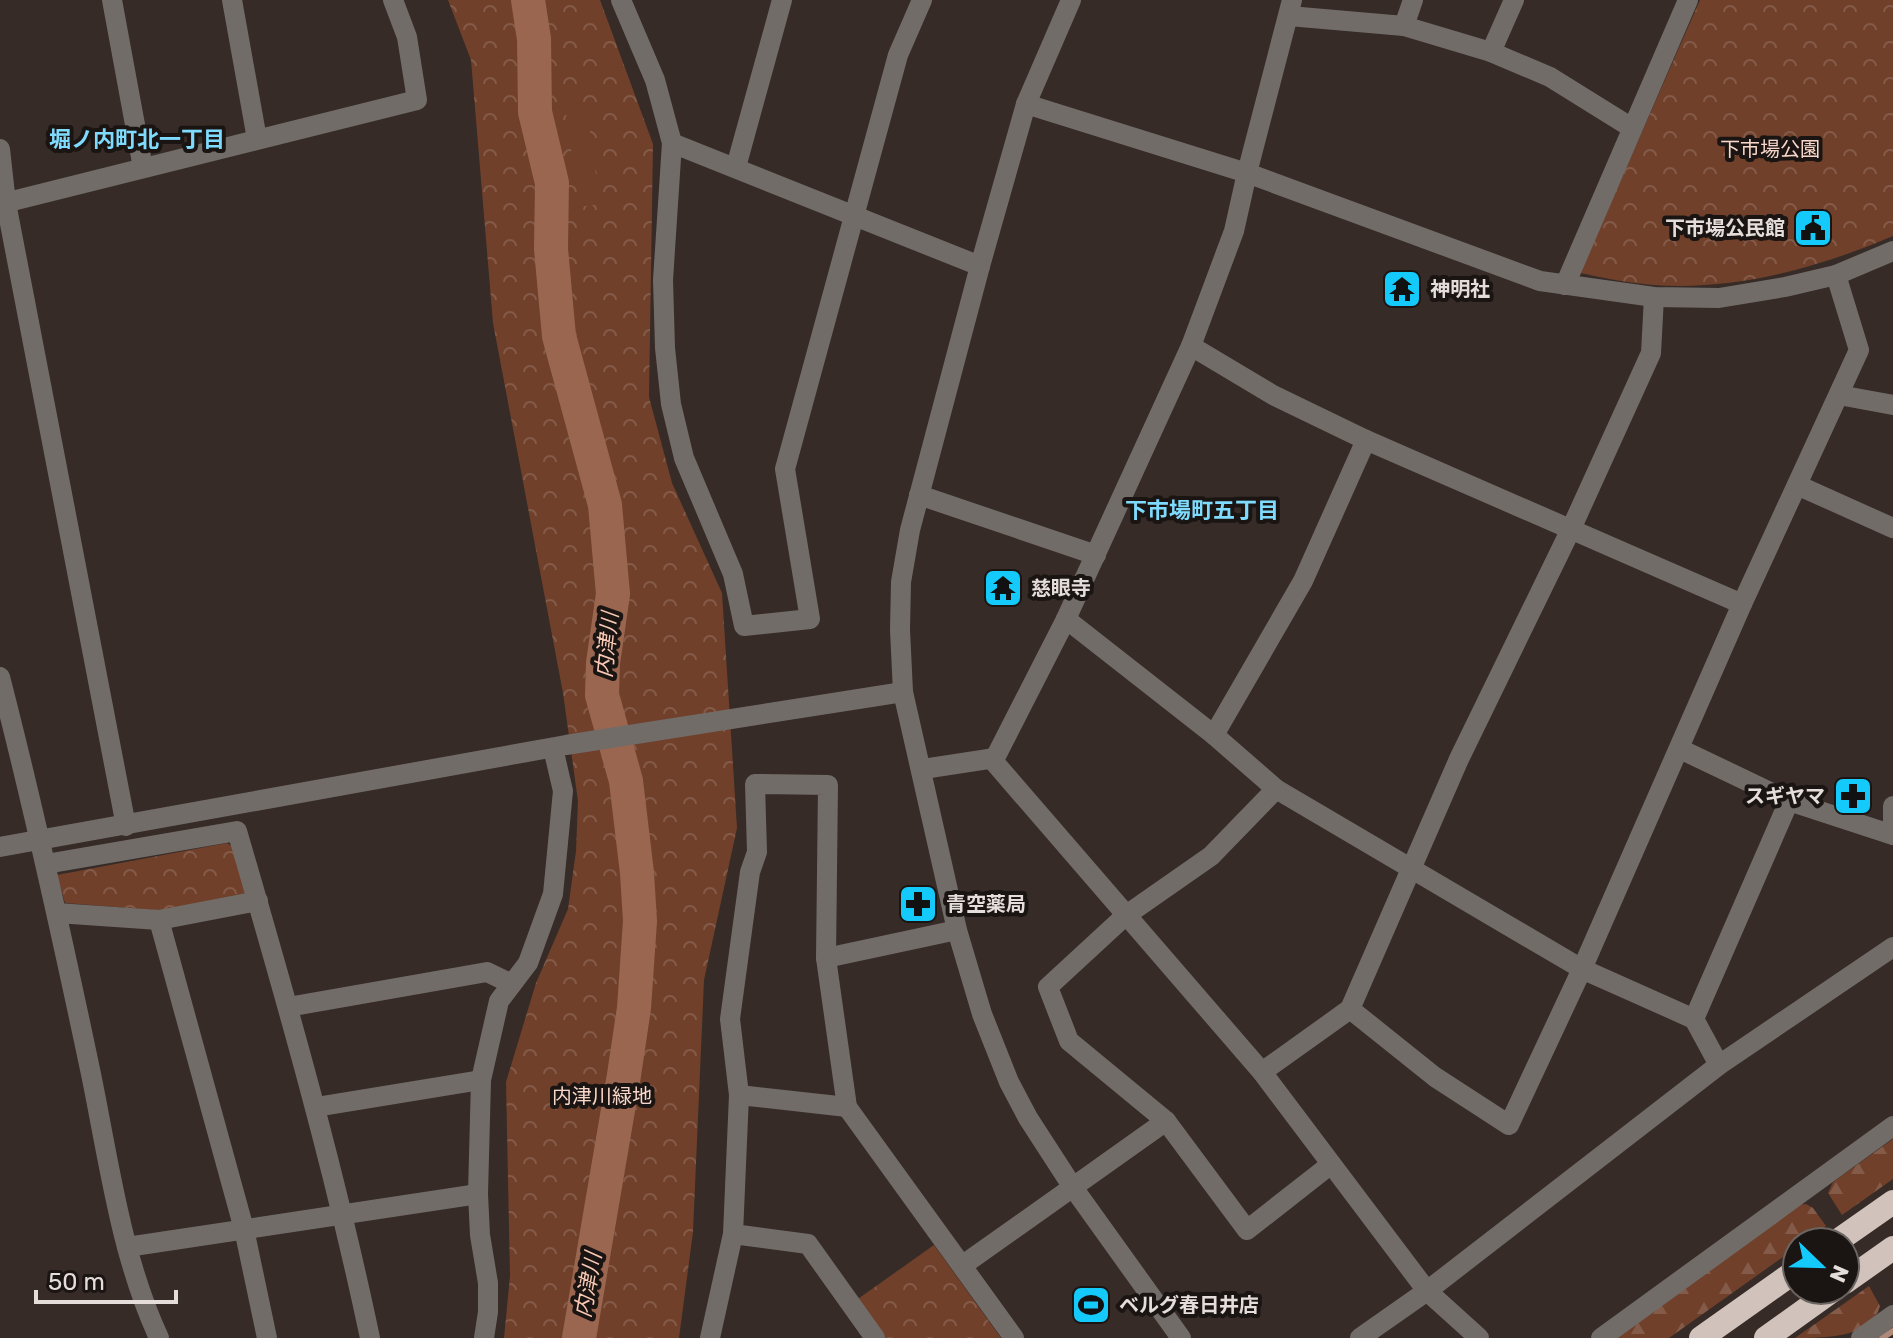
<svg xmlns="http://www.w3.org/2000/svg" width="1893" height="1338" font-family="Rubik,'Noto Sans JP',sans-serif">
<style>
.forest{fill:url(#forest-firs)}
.park{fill:url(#park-crowns)}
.garden{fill:#70402b}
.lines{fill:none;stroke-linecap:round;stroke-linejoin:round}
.stream{stroke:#b08a79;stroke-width:6}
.river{stroke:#9a6650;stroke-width:34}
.minor{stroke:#726c69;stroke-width:20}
.highway{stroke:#d1c2bc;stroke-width:24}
.labels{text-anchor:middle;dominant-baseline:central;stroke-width:8;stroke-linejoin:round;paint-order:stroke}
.park-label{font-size:20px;fill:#f8d6c9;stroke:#1a1512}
.poi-label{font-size:20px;font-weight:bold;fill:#e5ddda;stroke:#1a1512;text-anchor:start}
.neighbourhood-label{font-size:22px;font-weight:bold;fill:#7fdbfd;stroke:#1a1512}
.water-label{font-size:22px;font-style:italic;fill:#f9c8b4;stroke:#1a1512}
</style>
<defs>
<pattern id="forest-firs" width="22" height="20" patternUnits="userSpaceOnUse" patternTransform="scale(2)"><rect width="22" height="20" fill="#70402b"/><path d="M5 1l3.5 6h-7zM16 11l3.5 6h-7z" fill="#845b49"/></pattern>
<pattern id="park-crowns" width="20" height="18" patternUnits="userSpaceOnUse" patternTransform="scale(2)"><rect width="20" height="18" fill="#70402b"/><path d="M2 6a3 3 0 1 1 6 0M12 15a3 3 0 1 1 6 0" fill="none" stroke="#845b49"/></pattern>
</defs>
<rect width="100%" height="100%" fill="#362b26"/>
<g class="forest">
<polygon points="1893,1139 1893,1179 1842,1215 1828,1193 1833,1182"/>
<polygon points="1806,1204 1813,1208 1826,1226 1804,1242 1797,1242 1797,1247 1669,1338 1616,1338 1798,1205"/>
<path d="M1869,1286L1880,1306C1872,1338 1825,1338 1795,1338Z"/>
</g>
<g class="park">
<polygon points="448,0 600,0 653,144 649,397 672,483 722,593 737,828 704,980 693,1232 679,1338 504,1338 510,1276 506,1082 536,983 568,909 576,851 578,801 563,693 493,323 471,60"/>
<path d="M1700,0H1893V236C1818,268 1735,291 1653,285C1629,283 1604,278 1580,273Z"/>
<polygon points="227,843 233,847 246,892 243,896 166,911 65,903 57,875"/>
<polygon points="934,1245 1001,1338 882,1338 855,1301"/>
</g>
<polygon class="garden" points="586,102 600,204 579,207 565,105"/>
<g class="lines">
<polyline class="stream" points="1882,1338 1893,1331"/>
<polyline class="river" points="528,0 534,39 535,112 552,183 551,249 559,336 605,505 613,594 603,663 602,695 626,781 637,873 640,921 634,1008 624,1075 579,1338"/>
<g class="minor">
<polyline points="112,0 143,168"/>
<polyline points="232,0 257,139"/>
<polyline points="621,0 655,80 672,143 663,280 665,348 671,404 684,458 733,574 744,626 810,619 785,469 898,55 922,0"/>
<polyline points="1071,0 1026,104 980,266 910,530 901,582 900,630 903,692 957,930 982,1014 1009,1082 1028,1118 1072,1186 1181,1338"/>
<polyline points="1292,0 1247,173 1234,231 1191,346 1066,619 995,758 995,763 1262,1072 1427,1291 1479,1338"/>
<polyline points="1289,16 1404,26 1491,52 1550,77 1632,128"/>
<polyline points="1404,26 1413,0"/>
<polyline points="1491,52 1514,0"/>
<polyline points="1026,104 1247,173 1540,281 1654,297 1719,298 1785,287 1836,275 1893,251"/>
<polyline points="672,143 980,266"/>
<polyline points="0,149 6,203 126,826"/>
<polyline points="736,167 782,0"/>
<polyline points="0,204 417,100 407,37 393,0"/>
<polyline points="1565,285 1688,0"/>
<polyline points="1191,346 1273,395 1366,440 1742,604"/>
<polyline points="1839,395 1893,405"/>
<polyline points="1797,485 1893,528"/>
<polyline points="919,495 1096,555"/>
<polyline points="1066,619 1214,735 1276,789 1582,969 1694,1019 1719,1065"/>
<path d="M0,677C34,809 63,941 91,1074C109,1162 121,1256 159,1338"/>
<polyline points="1214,735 1303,581 1366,440"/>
<polyline points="1680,749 1789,801 1893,835"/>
<polyline points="923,769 995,758"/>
<polyline points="1276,789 1211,856 1125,916 1048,987 1069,1041 1166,1121 1247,1230 1330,1165"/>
<polyline points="1893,806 1893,835"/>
<polyline points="0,847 566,745 903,692"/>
<path d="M46,864L237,831C286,999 334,1167 370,1338"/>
<polyline points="57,913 159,920 258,901"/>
<polyline points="159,920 244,1229 267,1338"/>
<polyline points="826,958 957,930"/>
<polyline points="288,1007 487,972 512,984"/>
<polyline points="1350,1009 1435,1077 1509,1125 1582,969 1742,604 1859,350 1836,275"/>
<polyline points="1694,1019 1789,801"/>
<polyline points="1262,1072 1350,1009 1459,759 1571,529 1651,353 1654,297"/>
<polyline points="739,1095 847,1107"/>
<polyline points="316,1107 481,1080"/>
<polyline points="733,1234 808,1244 875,1338"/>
<polyline points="127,1247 478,1194"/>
<polyline points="963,1265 1166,1121"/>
<polyline points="484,1338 488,1312 488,1283 480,1235 478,1194 481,1080 499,1001 528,963 553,894 563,791 553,748"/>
<polyline points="710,1338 733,1234 739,1095 730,1019 750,872 757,852 755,784 828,785 826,958 847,1107 1014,1338"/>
<polyline points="1360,1338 1427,1291 1719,1065 1893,947"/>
<polyline points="1601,1338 1893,1126"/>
<polyline points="1861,1338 1893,1315"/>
</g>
<g class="highway">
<polyline points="1836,1242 1893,1202"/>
<polyline points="1845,1282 1893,1248"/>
<polyline points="1701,1338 1797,1270"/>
<polyline points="1766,1338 1833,1290"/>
</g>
</g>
<defs>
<symbol id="civic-square" viewBox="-11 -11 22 22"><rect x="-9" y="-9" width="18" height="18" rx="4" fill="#14cafb" stroke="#1a1512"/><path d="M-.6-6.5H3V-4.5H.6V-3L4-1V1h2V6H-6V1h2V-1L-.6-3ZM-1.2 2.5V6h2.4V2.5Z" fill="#111"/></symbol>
<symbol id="temple-square" viewBox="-11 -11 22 22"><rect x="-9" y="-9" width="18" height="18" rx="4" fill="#14cafb" stroke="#1a1512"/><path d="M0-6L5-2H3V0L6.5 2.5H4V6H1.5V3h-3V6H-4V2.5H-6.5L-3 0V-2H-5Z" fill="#111"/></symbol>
<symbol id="pharmacy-square" viewBox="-11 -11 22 22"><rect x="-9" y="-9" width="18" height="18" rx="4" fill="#14cafb" stroke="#1a1512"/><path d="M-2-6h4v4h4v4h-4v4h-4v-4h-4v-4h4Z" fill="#111"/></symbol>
<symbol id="stadium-square" viewBox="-11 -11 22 22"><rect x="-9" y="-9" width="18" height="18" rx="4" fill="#14cafb" stroke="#1a1512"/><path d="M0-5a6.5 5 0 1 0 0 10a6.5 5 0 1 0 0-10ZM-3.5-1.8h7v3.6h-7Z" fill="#111"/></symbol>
</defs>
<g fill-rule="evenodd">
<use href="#civic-square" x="1791" y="206" width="44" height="44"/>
<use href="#temple-square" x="1380" y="267" width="44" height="44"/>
<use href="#temple-square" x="981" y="566" width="44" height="44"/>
<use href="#pharmacy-square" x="1831" y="774" width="44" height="44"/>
<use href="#pharmacy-square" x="896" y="882" width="44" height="44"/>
<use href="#stadium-square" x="1069" y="1283" width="44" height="44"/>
</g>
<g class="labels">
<g class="park-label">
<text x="1770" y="149">下市場公園</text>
<text x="602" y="1096">内津川緑地</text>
</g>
<g class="poi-label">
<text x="1785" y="228" text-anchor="end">下市場公民館</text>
<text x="1430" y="289">神明社</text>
<text x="1031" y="588">慈眼寺</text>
<text x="1825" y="796" text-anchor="end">スギヤマ</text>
<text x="946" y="904">青空薬局</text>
<text x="1119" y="1305">ベルグ春日井店</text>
</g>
<g class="neighbourhood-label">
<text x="137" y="139">堀ノ内町北一丁目</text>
<text x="1202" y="510">下市場町五丁目</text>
</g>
<g class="water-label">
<text transform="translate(607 645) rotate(-84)">内津川</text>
<text transform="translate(588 1285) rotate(-80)">内津川</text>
</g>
</g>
<g transform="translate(1821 1266) rotate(113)"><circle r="38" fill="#1a1512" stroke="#6b6562" stroke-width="2"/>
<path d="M0-6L14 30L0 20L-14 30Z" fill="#14cafb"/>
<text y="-12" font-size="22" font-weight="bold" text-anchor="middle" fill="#e5ddda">N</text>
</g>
<path d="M36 1290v12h140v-12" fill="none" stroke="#e5ddda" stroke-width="4"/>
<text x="48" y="1290" font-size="24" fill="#e5ddda" stroke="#1a1512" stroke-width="6" paint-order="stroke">50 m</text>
</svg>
